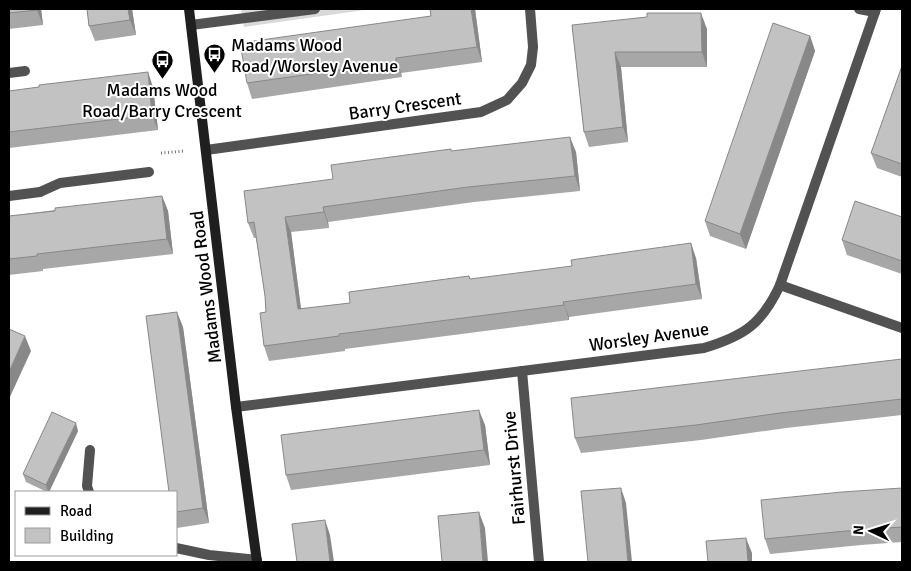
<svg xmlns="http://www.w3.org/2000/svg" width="911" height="571" font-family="Signika,sans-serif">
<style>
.green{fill:#d9d9d9}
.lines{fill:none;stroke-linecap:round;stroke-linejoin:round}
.path{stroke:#747474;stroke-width:3;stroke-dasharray:1 2.5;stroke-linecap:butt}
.lane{stroke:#525252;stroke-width:10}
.street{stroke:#525252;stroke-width:10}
.secondary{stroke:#1f1f1f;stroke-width:10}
.wall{fill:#a7a7a7}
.shaded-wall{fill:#888}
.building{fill:#c2c2c2;stroke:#888}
.labels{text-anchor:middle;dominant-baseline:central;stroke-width:4;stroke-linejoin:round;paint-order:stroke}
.poi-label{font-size:18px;fill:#000;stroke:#fff;text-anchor:start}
.street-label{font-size:18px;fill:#000;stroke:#fff}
</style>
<rect width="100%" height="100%" fill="#fff"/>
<polygon class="green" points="248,9 372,9 244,27 241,10"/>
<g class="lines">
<polyline class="path" points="161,153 184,151"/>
<g class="lane">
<polyline points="191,25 315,9"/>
<polyline points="9,73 25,71"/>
<polyline points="40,192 60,183 149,172"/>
<polyline points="89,492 87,486 90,450"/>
<polyline points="176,548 209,555 257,560"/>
</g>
<g class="street">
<polyline points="859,9 875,12"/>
<polyline points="206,150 481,112 507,100 522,83 531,65 533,47 530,9"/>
<polyline points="9,196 40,192"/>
<polyline points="780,285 902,328"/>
<polyline points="522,371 539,562"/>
<path d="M236,407L704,348C744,336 762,324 780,285L876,9"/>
</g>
<polyline class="secondary" points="189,9 236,407 257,562"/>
</g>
<g class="wall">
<polygon points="9,9 41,9 43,25 9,29"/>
<polygon points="87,9 132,9 136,35 95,41 89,26"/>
<polygon points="430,9 475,9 482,62 401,73 402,77 252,99 247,83 431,16"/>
<polygon points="572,25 707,29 707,67 621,67 628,142 589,147 584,132"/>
<polygon points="810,36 815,51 746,249 710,236 705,221"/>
<polygon points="902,66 902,177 877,168 871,153"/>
<polygon points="153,87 158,130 9,148 9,91"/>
<polygon points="452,151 576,152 580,191 474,202 328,222 329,228 291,232 301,309 350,303 470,279 696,258 702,299 569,317 569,320 345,349 345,351 269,361 264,346 266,312 265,296 256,238 254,238 248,223 333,179"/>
<polygon points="162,196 168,211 173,254 43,269 43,271 9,275 9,216"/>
<polygon points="902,217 902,274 847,255 842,240"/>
<polygon points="183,327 209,523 177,528 176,492"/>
<polygon points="902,359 902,415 786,428 701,440 581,453 575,438"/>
<polygon points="485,425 490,465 291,490 286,475"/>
<polygon points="78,431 49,492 47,492 26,482 23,474"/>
<polygon points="902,488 902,542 861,545 770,554 765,539"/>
</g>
<g class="shaded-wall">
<polygon points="37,9 41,9 43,25 37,10"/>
<polygon points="128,9 132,9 136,35 130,20"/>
<polygon points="471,9 475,9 482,62 477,47"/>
<polygon points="701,13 707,29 707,67 702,52"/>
<polygon points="810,36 815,51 746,249 740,234"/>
<polygon points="615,52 621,67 628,142 623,127"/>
<polygon points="396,58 401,73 402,77 396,62"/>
<polygon points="148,72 153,87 158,130 152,115"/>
<polygon points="570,137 576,152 580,191 575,176"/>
<polygon points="162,196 168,211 173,254 167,239"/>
<polygon points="323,207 328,222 329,228 324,212"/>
<polygon points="285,217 291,232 303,324 298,309"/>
<polygon points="691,243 696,258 702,299 696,284"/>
<polygon points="563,302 569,317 569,320"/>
<polygon points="177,312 183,327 209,523 203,508"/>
<polygon points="25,336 31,351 9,399 9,372"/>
<polygon points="479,410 485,425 490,465 484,450"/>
<polygon points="76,423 78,431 49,492 48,492 46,485"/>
<polygon points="621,488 626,503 632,562 628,562"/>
<polygon points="479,512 485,528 488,562 483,562"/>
<polygon points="325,520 330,535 334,562 330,562"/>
<polygon points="746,538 752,553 752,562 748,562"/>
</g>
<g class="building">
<polygon points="9,9 37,9 37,10 9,13"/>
<polygon points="87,9 128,9 130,20 89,26"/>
<polygon points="430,9 471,9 477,47 396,58 396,62 247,83 240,43 431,16"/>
<polygon points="647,13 701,13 702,52 615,52 623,127 584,132 572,25 647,17"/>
<polygon points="773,23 810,36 740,234 705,221"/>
<polygon points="902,66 902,164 871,153"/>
<polygon points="148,72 152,115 9,132 9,91 39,87 39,85"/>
<polygon points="570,137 575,176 468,187 323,207 324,212 285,217 298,309 350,303 349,292 469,276 470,279 572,266 571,260 691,243 696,284 563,302 564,305 339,334 339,336 264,346 260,313 266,312 265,296 254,222 248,223 244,191 333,179 331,165 451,149 451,151"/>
<polygon points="162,196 167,239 37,254 37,256 9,259 9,216 55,211 55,208"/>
<polygon points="855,201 902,217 902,261 842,240"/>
<polygon points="177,312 203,508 176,512 176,492 169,492 146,316"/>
<polygon points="9,329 25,336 9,372"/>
<polygon points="902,359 902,399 780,413 696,425 575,438 571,398"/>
<polygon points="479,410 484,450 286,475 281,435"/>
<polygon points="52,412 76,423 46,485 23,474"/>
<polygon points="621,488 628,562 588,562 581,491"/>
<polygon points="902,488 902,527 856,530 765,539 761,500 842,492"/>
<polygon points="479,512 483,562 442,562 438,516"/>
<polygon points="325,520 330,562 297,562 292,524"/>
<polygon points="746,538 748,562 708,562 706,541"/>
</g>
<defs>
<symbol id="bus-pin" viewBox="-11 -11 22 30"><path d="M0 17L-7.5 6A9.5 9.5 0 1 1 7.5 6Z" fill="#000" stroke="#fff"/><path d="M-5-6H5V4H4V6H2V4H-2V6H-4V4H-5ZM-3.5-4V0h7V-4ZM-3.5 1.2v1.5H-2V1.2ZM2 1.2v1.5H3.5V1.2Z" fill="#fff"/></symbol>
</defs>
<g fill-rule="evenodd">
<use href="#bus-pin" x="202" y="42" width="25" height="34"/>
<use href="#bus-pin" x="150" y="48" width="25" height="34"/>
</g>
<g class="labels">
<g class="poi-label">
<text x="231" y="45">Madams Wood<tspan x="231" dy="21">Road/Worsley Avenue</tspan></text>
<text x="162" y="90" text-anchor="middle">Madams Wood<tspan x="162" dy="21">Road/Barry Crescent</tspan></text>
</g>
<g class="street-label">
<text transform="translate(405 106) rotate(-8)">Barry Crescent</text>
<text transform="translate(206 287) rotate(-97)">Madams Wood Road</text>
<text transform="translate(649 337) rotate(-8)">Worsley Avenue</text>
<text transform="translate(514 468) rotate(-95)">Fairhurst Drive</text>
</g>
</g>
<rect width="911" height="571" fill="none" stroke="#000000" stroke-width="20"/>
<rect x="15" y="491" width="162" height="65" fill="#ffffff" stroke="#999999"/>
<rect x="25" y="507" width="25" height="8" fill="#1f1f1f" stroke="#999999"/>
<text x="60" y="516" font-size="15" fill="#000000">Road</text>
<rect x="25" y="528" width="25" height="15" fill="#c2c2c2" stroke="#999999"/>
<text x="60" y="541" font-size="15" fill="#000000">Building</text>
<g transform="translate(871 531) rotate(274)" stroke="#ffffff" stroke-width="4" paint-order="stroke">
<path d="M0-4L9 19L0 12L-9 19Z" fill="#000000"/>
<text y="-8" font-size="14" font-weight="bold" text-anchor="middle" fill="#000000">N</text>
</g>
</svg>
